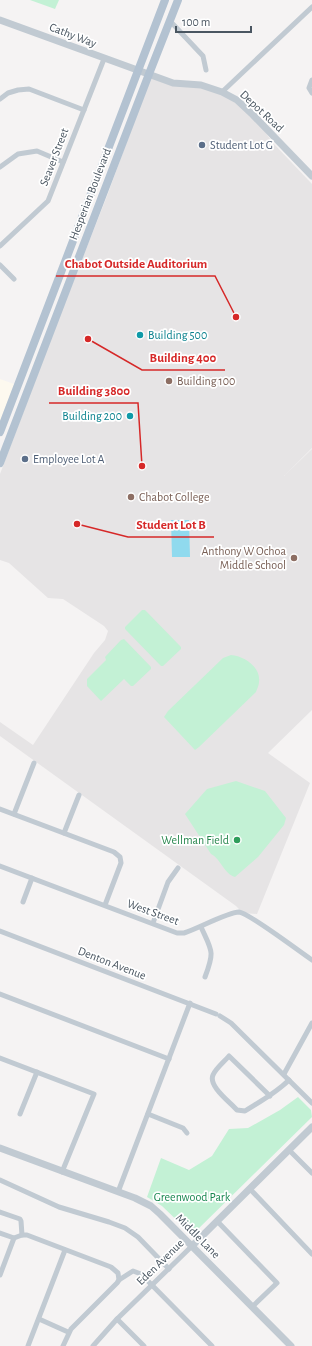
<svg xmlns="http://www.w3.org/2000/svg" width="312" height="1346" font-family="'Alegreya Sans',sans-serif">
<style>
.commercial{fill:#fdf9ef}
.education{fill:#e6e4e5}
.green{fill:#c3f1d5}
.water{fill:#90daee}
.lines{fill:none;stroke-linecap:round;stroke-linejoin:round}
.minor{stroke:#c1cad2;stroke-width:5}
.tertiary{stroke:#c1cad2;stroke-width:7}
.primary{stroke:#b3c2d1;stroke-width:8}
.service-dot{fill:#5c6f8a;stroke:#fff;stroke-width:1.5}
.culture-dot{fill:#0f9aa8;stroke:#fff;stroke-width:1.5}
.education-dot{fill:#8d6e63;stroke:#fff;stroke-width:1.5}
.leisure-dot{fill:#2e9e5b;stroke:#fff;stroke-width:1.5}
.labels{text-anchor:middle;dominant-baseline:central;stroke-width:3.5;stroke-linejoin:round;paint-order:stroke}
.street-label{font-size:12px;fill:#4a5661;stroke:#fff}
.service-label{font-size:12px;fill:#4e5e75;stroke:#fff;text-anchor:start}
.culture-label{font-size:12px;fill:#0d838f;stroke:#fff;text-anchor:start}
.education-label{font-size:12px;fill:#785e54;stroke:#fff;text-anchor:start}
.leisure-label{font-size:12px;fill:#27864d;stroke:#fff;text-anchor:end}
.park-label{font-size:12px;fill:#17864f;stroke:#fff}
.leader{fill:none;stroke:#d62828;stroke-width:1.5}
.callout-dot{fill:#d62828;stroke:#fff;stroke-width:1.5}
.callout-label{font-size:13px;text-anchor:middle;font-weight:bold;fill:#d62828;stroke:#fff;stroke-width:3.5;stroke-linejoin:round;paint-order:stroke}
</style>
<rect width="100%" height="100%" fill="#f5f3f3"/>
<polygon class="commercial" points="0,379 14,384 0,422"/>
<polygon class="education" points="149,74 222,92 253,115 273,143 312,184 312,448 284,476 312,449 312,710 268,753 310,783 257,914 243,913 236,906 0,736 0,722 33,745 94,653 105,640 108,631 104,626 63,599 48,598 9,563 0,560 0,474 59,318 107,196 147,87"/>
<g class="green">
<polygon points="30,0 59,0 55,9"/>
<polygon points="142,610 145,610 181,647 181,649 163,666 161,666 125,629 125,627"/>
<polygon points="124,639 151,667 151,669 133,686 131,686 124,679 101,701 87,686 87,679 106,660 105,657 121,640"/>
<path d="M231,655C244,656 261,667 259,682C259,685 257,689 256,692L199,747L195,750L164,717L168,711L223,658Z"/>
<path d="M236,781L265,791L286,818L284,825L258,857L235,877C224,874 221,859 211,854L185,814L207,789Z"/>
<polygon points="298,1097 311,1110 312,1117 194,1233 187,1230 162,1206 147,1197 161,1158 189,1170 212,1156 229,1129 248,1128 280,1110"/>
</g>
<polygon class="water" points="171,520 189,520 190,557 172,557"/>
<g class="lines">
<g class="minor">
<polyline points="170,21 203,56 206,70"/>
<polyline points="312,80 309,88 312,93"/>
<polyline points="222,92 312,7"/>
<polyline points="0,99 8,93 18,90 29,89 84,110"/>
<polyline points="0,167 18,154 37,151 63,162"/>
<polyline points="0,246 48,201 104,59"/>
<polyline points="0,265 14,279"/>
<polyline points="0,809 114,852 120,857 121,863 105,905"/>
<polyline points="14,814 34,763"/>
<polyline points="64,833 79,795"/>
<path d="M0,866L177,933H184C197,929 228,912 239,912C249,913 300,952 312,960"/>
<polyline points="23,902 32,878"/>
<polyline points="153,923 168,882 178,868"/>
<path d="M201,927C212,951 215,951 205,977"/>
<polyline points="0,931 216,1014"/>
<polyline points="0,994 169,1059"/>
<polyline points="220,1016 231,1023 312,1103"/>
<polyline points="0,1058 94,1094 62,1172"/>
<polyline points="284,1074 312,1023"/>
<path d="M270,1096L229,1056C224,1062 216,1068 213,1075C208,1086 230,1102 237,1110L245,1111C261,1101 276,1093 289,1080"/>
<polyline points="20,1114 37,1072"/>
<polyline points="148,1114 183,1128 187,1133"/>
<polyline points="289,1150 312,1173"/>
<polyline points="0,1180 59,1207 109,1222 125,1228 138,1237 169,1269"/>
<polyline points="250,1189 312,1254"/>
<polyline points="118,1192 190,1003"/>
<polyline points="0,1212 20,1219 21,1221 22,1235"/>
<polyline points="217,1221 277,1283 253,1306"/>
<polyline points="0,1233 14,1238 22,1235 27,1235 111,1267 118,1273 119,1280 117,1283 71,1329 63,1346"/>
<polyline points="0,1275 14,1238"/>
<polyline points="119,1280 133,1271 141,1274 212,1346"/>
<polyline points="39,1319 68,1332"/>
<polyline points="117,1319 144,1346"/>
<polyline points="28,1346 65,1250"/>
<polyline points="93,1346 117,1319 193,1245"/>
</g>
<g class="tertiary">
<polyline points="0,20 173,83 201,85 222,92 237,100 253,115 312,176"/>
<polyline points="0,1148 135,1198 151,1206 160,1214 291,1346"/>
<polyline points="193,1245 312,1127"/>
</g>
<g class="primary">
<polyline points="0,432 165,0"/>
<polyline points="0,463 149,74 178,0"/>
</g>
</g>
<g class="service-dot">
<circle cx="202" cy="145" r="4"/>
<circle cx="25" cy="459" r="4"/>
</g>
<g class="culture-dot">
<circle cx="140" cy="335" r="4"/>
<circle cx="130" cy="416" r="4"/>
</g>
<g class="education-dot">
<circle cx="169" cy="381" r="4"/>
<circle cx="131" cy="497" r="4"/>
<circle cx="294" cy="558" r="4"/>
</g>
<circle class="leisure-dot" cx="237" cy="840" r="4"/>
<g class="labels">
<g class="street-label">
<text transform="translate(73 35) rotate(21)">Cathy Way</text>
<text transform="translate(262 111) rotate(43)">Depot Road</text>
<text transform="translate(54 157) rotate(-69)">Seaver Street</text>
<text transform="translate(90 194) rotate(-69)">Hesperian Boulevard</text>
<text transform="translate(153 912) rotate(20)">West Street</text>
<text transform="translate(112 963) rotate(21)">Denton Avenue</text>
<text transform="translate(198 1236) rotate(45)">Middle Lane</text>
<text transform="translate(160 1262) rotate(-44)">Eden Avenue</text>
</g>
<g class="service-label">
<text x="210" y="145">Student Lot G</text>
<text x="33" y="459">Employee Lot A</text>
</g>
<g class="culture-label">
<text x="148" y="335">Building 500</text>
<text x="122" y="416" text-anchor="end">Building 200</text>
</g>
<g class="education-label">
<text x="177" y="381">Building 100</text>
<text x="139" y="497">Chabot College</text>
<text x="286" y="551" text-anchor="end">Anthony W Ochoa<tspan x="286" dy="14">Middle School</tspan></text>
</g>
<g class="leisure-label">
<text x="229" y="840">Wellman Field</text>
</g>
<g class="park-label">
<text x="192" y="1197">Greenwood Park</text>
</g>
</g>
<path class="leader" d="M236 317L215 276H56M88 339L142 370H225M142 466L138 403H49M77 524L128 537H214"/>
<g class="callout-dot">
<circle cx="236" cy="317" r="4"/>
<circle cx="88" cy="339" r="4"/>
<circle cx="142" cy="466" r="4"/>
<circle cx="77" cy="524" r="4"/>
</g>
<g class="callout-label">
<text x="136" y="268">Chabot Outside Auditorium</text>
<text x="183" y="362">Building 400</text>
<text x="94" y="395">Building 3800</text>
<text x="171" y="529">Student Lot B</text>
</g>
<path d="M176 26v6h75v-6" fill="none" stroke="#4a5661" stroke-width="2"/>
<text x="182" y="26" font-size="12" fill="#4a5661" stroke="#ffffff" stroke-width="3" paint-order="stroke">100 m</text>
</svg>
